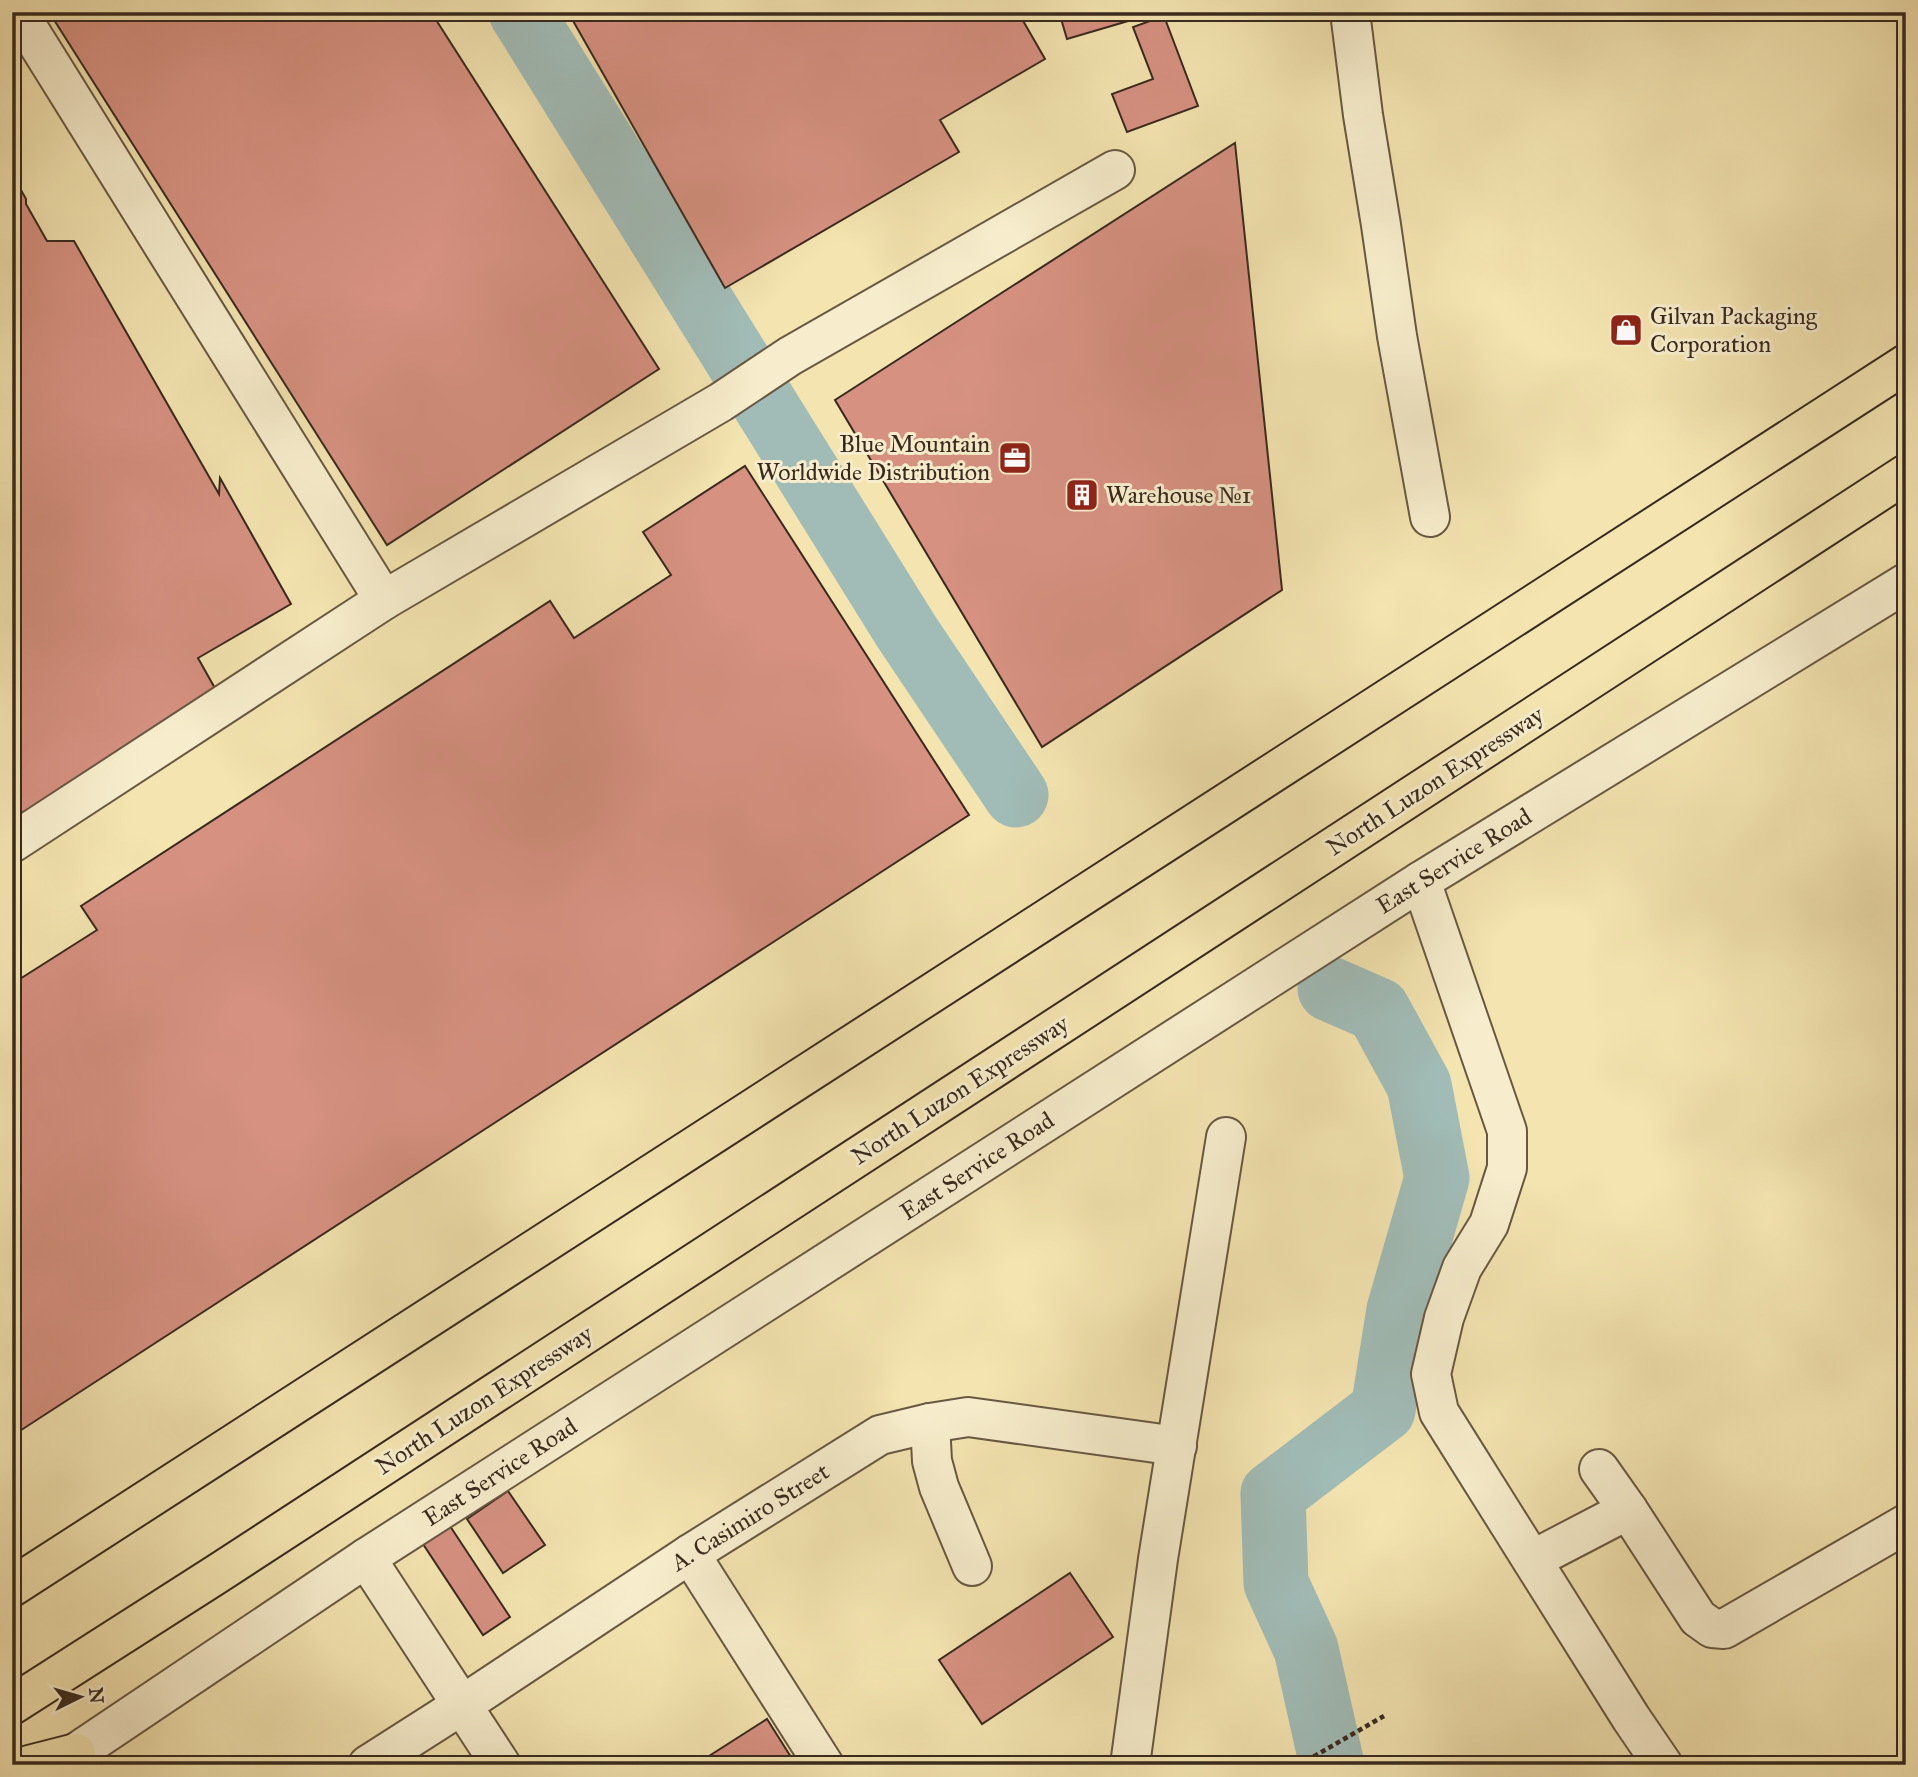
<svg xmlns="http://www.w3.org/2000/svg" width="1918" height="1777" font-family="'IM FELL Great Primer',serif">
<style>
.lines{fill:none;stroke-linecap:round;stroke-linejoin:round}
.river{stroke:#a1bcb7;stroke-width:65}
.building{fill:#d69181;stroke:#392a1e;stroke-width:2}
.minor-casing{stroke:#685842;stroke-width:42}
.highway-casing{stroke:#392a1e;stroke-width:42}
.path{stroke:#392a1e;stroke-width:4.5;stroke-dasharray:5 3.5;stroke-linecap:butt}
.minor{stroke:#f7edcc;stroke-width:38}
.highway{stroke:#f3e4b0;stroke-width:38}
.labels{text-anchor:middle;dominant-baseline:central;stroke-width:6;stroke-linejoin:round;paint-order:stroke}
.poi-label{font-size:24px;fill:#392a1e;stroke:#f7edcc;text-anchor:start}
.street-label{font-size:24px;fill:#392a1e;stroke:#f7edcc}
</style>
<rect width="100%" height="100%" fill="#f3e4b0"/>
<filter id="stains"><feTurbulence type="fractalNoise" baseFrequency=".00286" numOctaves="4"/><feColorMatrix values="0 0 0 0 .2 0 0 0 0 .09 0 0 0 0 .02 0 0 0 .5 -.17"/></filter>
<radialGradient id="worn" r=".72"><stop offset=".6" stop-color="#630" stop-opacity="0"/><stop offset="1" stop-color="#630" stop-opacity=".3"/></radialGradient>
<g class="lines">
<g class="river">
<polyline points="521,12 906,631 1016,795"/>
<polyline points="1330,989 1378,1010 1419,1085 1437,1178 1399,1310 1383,1410 1273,1494 1276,1583 1306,1649 1332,1765"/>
</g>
</g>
<g class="building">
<polygon points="49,12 431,12 659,369 387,545"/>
<polygon points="568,12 1018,12 1045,59 940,120 959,152 725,288"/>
<polygon points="1059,12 1134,12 1135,19 1067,39"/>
<polygon points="1164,16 1198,106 1127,132 1112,94 1153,79 1133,27"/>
<polygon points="1235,143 1282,590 1042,747 835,400"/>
<polygon points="12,174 26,199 26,204 47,241 74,241 219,494 220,478 291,604 198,658 221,699 12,819"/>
<polygon points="745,466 969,815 12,1436 12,984 97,930 81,906 550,601 574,638 671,575 643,532"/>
<polygon points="508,1491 545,1545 503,1573 467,1519"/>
<polygon points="450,1526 510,1617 483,1635 423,1544"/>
<polygon points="1070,1573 1113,1637 982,1724 939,1660"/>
<polygon points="767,1719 796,1765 695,1765"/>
</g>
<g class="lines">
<defs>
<g id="minor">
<polyline points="18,12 384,600"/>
<polyline points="1350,12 1363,115 1381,225 1397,336 1430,517"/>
<polyline points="12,843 384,600 721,402 790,356 1115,170"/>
<polyline points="1421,881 1507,1131 1507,1168 1489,1224 1462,1268 1444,1318 1431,1374 1439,1412 1631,1718 1663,1765"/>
<polyline points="930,1423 932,1461 939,1487 972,1566"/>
<polyline points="1628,1510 1698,1618 1712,1628 1724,1629 1906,1524"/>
<polyline points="690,1554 824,1765"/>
<polyline points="366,1558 501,1765"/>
<polyline points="1532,1560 1628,1510 1599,1469"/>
<polyline points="58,1765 366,1558 1421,881 1906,583"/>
<polyline points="368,1765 462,1705 690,1554 880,1435 930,1423 968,1417 1177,1446"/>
<polyline points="1130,1765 1158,1559 1226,1137"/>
</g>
<g id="highway">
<polyline points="12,1587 1906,364"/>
<polyline points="12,1705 217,1574 1906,474"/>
<polyline points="29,1765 76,1753"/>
</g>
</defs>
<use href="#minor" class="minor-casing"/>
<use href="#highway" class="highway-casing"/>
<polyline class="path" points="1299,1765 1384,1716"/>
<use href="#minor" class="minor"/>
<use href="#highway" class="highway"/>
</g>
<defs>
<symbol id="shop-square" viewBox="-11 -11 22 22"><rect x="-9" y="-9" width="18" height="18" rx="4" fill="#8f2418" stroke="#f7edcc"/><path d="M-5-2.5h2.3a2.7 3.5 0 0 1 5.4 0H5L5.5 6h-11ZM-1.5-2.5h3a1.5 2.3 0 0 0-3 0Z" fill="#fff"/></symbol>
<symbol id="office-square" viewBox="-11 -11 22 22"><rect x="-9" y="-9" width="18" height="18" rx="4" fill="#8f2418" stroke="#f7edcc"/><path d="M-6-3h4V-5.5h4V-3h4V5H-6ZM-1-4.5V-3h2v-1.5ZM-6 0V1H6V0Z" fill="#fff"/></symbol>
<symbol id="building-square" viewBox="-11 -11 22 22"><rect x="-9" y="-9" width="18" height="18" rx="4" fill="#8f2418" stroke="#f7edcc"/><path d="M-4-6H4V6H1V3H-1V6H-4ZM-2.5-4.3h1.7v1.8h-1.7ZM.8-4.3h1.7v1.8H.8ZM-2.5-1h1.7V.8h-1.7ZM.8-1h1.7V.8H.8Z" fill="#fff"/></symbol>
</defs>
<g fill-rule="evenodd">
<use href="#shop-square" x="1607" y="311" width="38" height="38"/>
<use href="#office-square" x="996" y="439" width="38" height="38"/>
<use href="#building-square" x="1063" y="476" width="38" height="38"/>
</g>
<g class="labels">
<g class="poi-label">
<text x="1650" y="316">Gilvan Packaging<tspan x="1650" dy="28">Corporation</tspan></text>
<text x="990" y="444" text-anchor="end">Blue Mountain<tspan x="990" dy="28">Worldwide Distribution</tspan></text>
<text x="1106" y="495">Warehouse №1</text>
</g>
<g class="street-label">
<text transform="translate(1435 781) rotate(-33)">North Luzon Expressway</text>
<text transform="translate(1454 861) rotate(-32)">East Service Road</text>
<text transform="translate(960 1090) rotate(-33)">North Luzon Expressway</text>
<text transform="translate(977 1166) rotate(-33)">East Service Road</text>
<text transform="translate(484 1400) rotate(-33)">North Luzon Expressway</text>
<text transform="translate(500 1472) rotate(-33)">East Service Road</text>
<text transform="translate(750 1517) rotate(-32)">A. Casimiro Street</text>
</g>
</g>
<rect width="1918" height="1777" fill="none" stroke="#f3e4b0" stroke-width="42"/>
<rect x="14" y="14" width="1890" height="1749" fill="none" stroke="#392a1e" stroke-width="3.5"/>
<rect x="21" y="21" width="1876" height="1735" fill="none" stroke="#392a1e" stroke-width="2"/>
<g transform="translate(80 1697) rotate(85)" stroke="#f7edcc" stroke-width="5" paint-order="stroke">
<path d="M0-5L12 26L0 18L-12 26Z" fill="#392a1e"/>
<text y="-10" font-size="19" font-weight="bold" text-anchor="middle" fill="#392a1e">N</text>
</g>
<rect width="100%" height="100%" filter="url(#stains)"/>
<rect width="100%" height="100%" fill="url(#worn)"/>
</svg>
